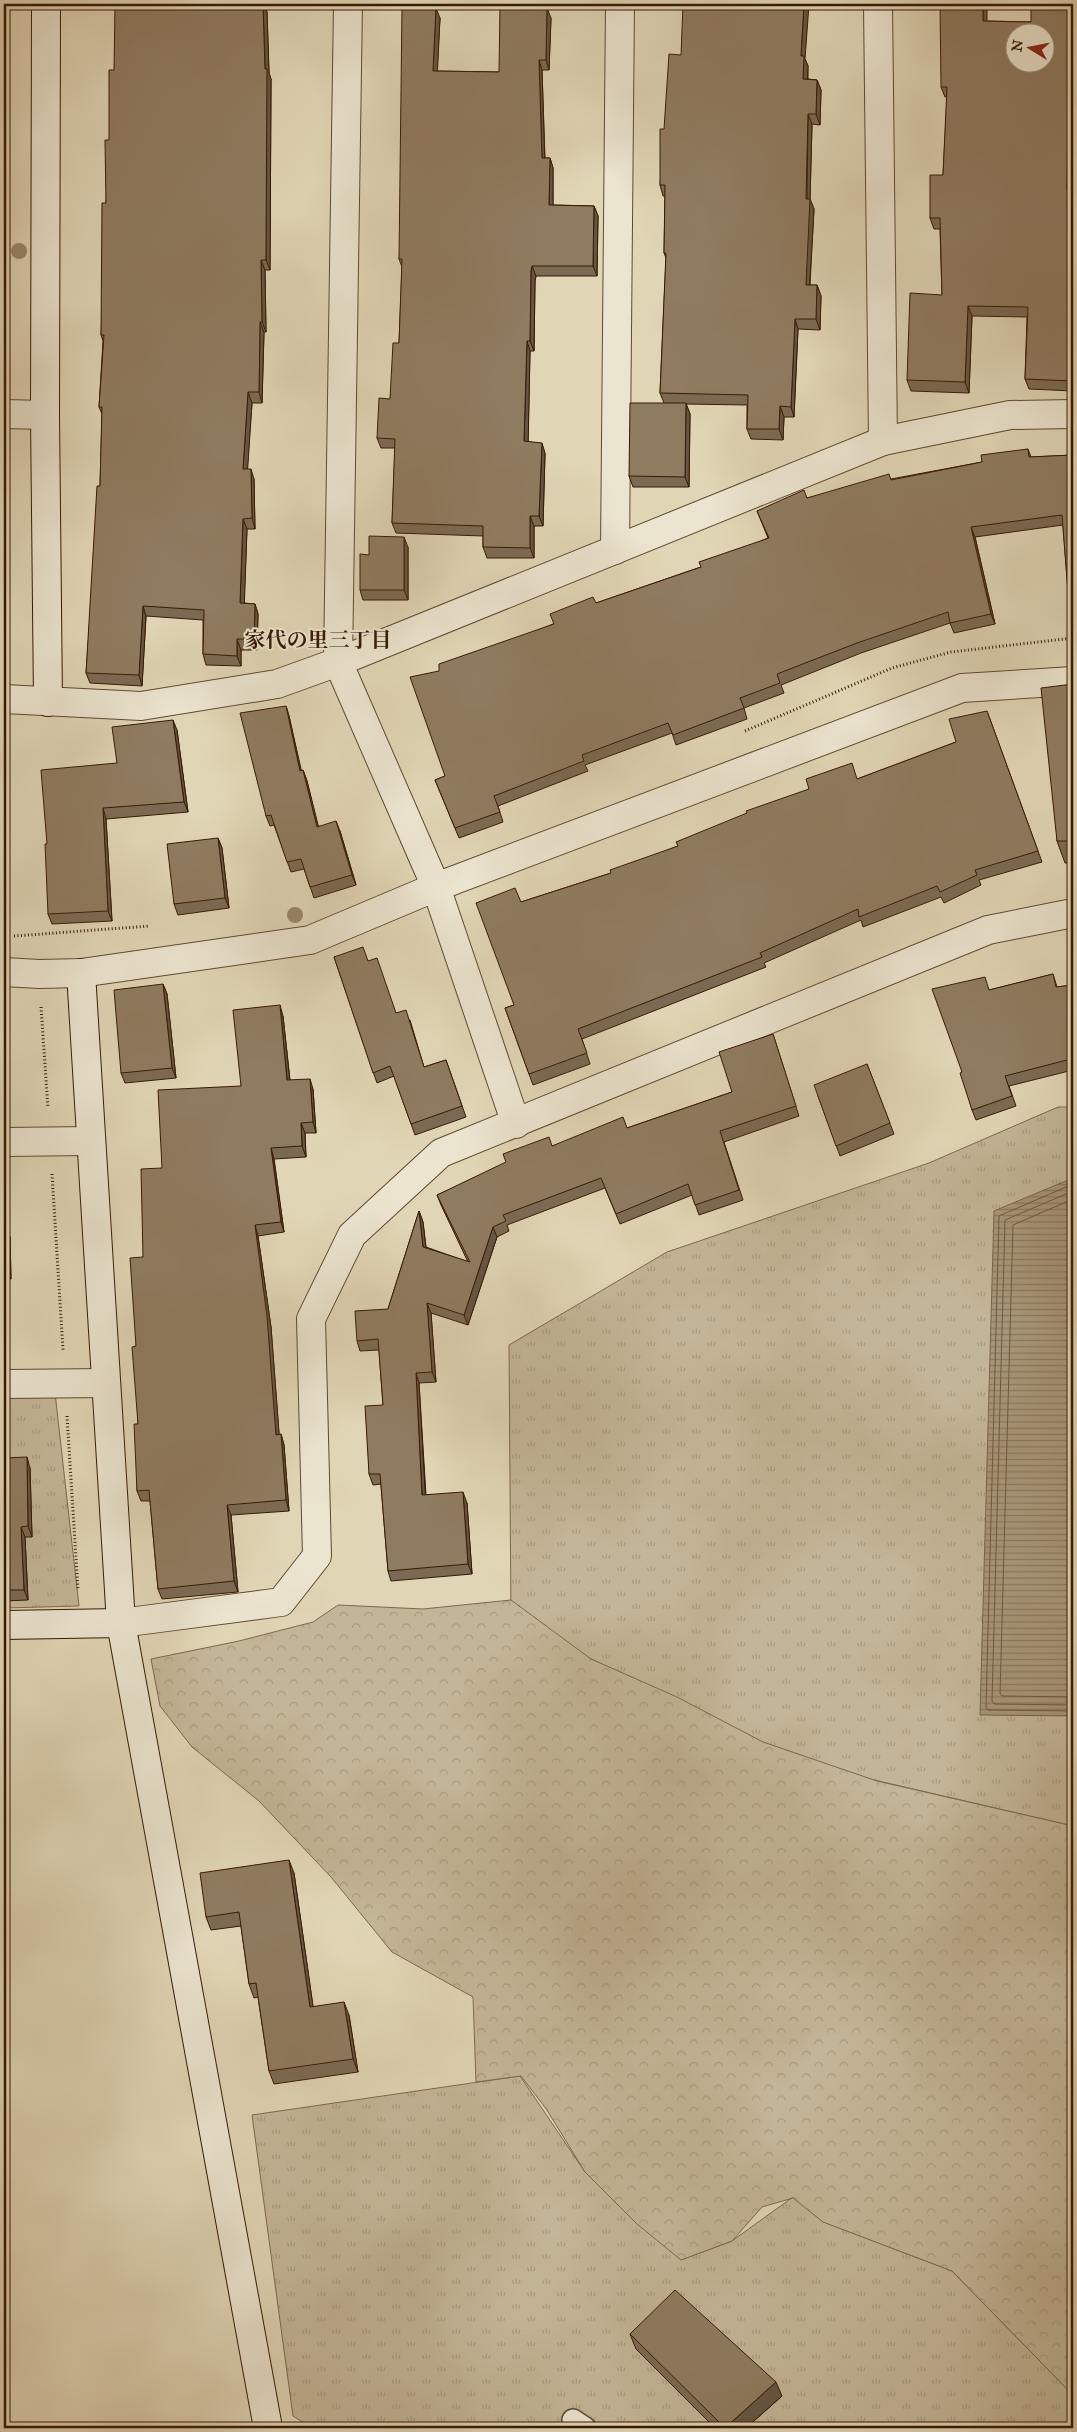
<svg xmlns="http://www.w3.org/2000/svg" width="1077" height="2432" font-family="'IM FELL Great Primer','Noto Serif JP',serif">
<style>
.grass{fill:url(#grass-tufts);stroke:#7d684d}
.forest{fill:url(#forest-crowns);stroke:#7d684d}
.water{fill:url(#water-rules);stroke:#7a6449}
.lines{fill:none;stroke-linecap:round;stroke-linejoin:round}
.shore{stroke:#6f583e;stroke-width:1}
.lane-casing{stroke:#614930;stroke-width:24}
.street-casing{stroke:#614930;stroke-width:30}
.secondary-casing{stroke:#371a03;stroke-width:30}
.path{stroke:#371a03;stroke-width:3;stroke-dasharray:1 2.5;stroke-linecap:butt}
.lane{stroke:#ebe4cf;stroke-width:21}
.street{stroke:#ebe4cf;stroke-width:28}
.secondary{stroke:#ebe4cf;stroke-width:28}
.tree{fill:#9a876b}
.wall{fill:#7b6a53;stroke:#371a03}
.shaded-wall{fill:#645643;stroke:#371a03}
.building{fill:#8f7b60;stroke:#371a03;fill-rule:evenodd}
.labels{text-anchor:middle;dominant-baseline:central;stroke-width:4;stroke-linejoin:round;paint-order:stroke}
.neighbourhood-label{font-size:21px;font-weight:bold;fill:#371a03;stroke:#ebe4cf}
</style>
<defs>
<pattern id="grass-tufts" width="24" height="20" patternUnits="userSpaceOnUse" patternTransform="scale(1.25)"><rect width="24" height="20" fill="#c3b597"/><path d="M3 7l-1-3M5 7V3M7 7l1-3M15 17l-1-3M17 17v-4M19 17l1-3" fill="none" stroke="#a89b80"/></pattern>
<pattern id="forest-crowns" width="20" height="18" patternUnits="userSpaceOnUse" patternTransform="scale(1.25)"><rect width="20" height="18" fill="#c3b597"/><path d="M2 6a3 3 0 1 1 6 0M12 15a3 3 0 1 1 6 0" fill="none" stroke="#a89b80"/></pattern>
<pattern id="water-rules" width="6" height="5" patternUnits="userSpaceOnUse" patternTransform="scale(1.25)"><rect width="6" height="5" fill="#a79578"/><path d="M0 2.5h6" fill="none" stroke="#897960"/></pattern>
</defs>
<rect width="100%" height="100%" fill="#e0d5b5"/>
<filter id="stains"><feTurbulence type="fractalNoise" baseFrequency=".004" numOctaves="4"/><feColorMatrix values="0 0 0 0 .2 0 0 0 0 .09 0 0 0 0 .02 0 0 0 .5 -.17"/></filter>
<radialGradient id="worn" r=".72"><stop offset=".6" stop-color="#630" stop-opacity="0"/><stop offset="1" stop-color="#630" stop-opacity=".3"/></radialGradient>
<g class="grass">
<path d="M1058,1107H1073V1826L844,1773L775,1748L511,1620L509,1345L667,1252L929,1163Z"/>
<path d="M54,1384L79,1606L4,1608V1385Z"/>
<path d="M520,2076L585,2172L681,2260L732,2241L793,2197L824,2222L952,2271L1073,2395V2428H312L293,2416L252,2115Z"/>
</g>
<path class="forest" d="M511,1600L591,1659L677,1697L763,1742L877,1781L1073,1826V2395L952,2271L823,2222L793,2198L762,2207L732,2241L681,2260L637,2224L585,2172L547,2110L521,2076L476,2082L473,1997L392,1952L331,1877L259,1801L192,1747L160,1706L151,1659L239,1641L313,1622L338,1605L423,1609Z"/>
<path class="water" d="M1073,1178V1716L980,1715L994,1211Z"/>
<g class="lines">
<g class="shore">
<path d="M1073,1184L999,1216L986,1707L988,1710L1073,1711"/>
<path d="M1073,1191L1005,1220L992,1701L994,1704L1073,1705"/>
<path d="M1073,1199L1013,1225L1000,1694L1002,1696L1073,1697"/>
</g>
<defs>
<path id="lane" d="M573,2420L585,2428"/>
<g id="street">
<path d="M348,4L338,662L436,887L516,1124"/>
<path d="M878,4L883,441"/>
<path d="M4,414L45,415"/>
<path d="M615,550L620,4"/>
<path d="M4,699L141,706L277,684L338,662L883,441L1010,415L1073,414"/>
<path d="M4,972L39,974L81,973L310,940L436,887L962,688L1073,681"/>
<path d="M4,1142L91,1141"/>
<path d="M4,1384L105,1383"/>
<path d="M121,1623L281,1602L317,1556L311,1319L352,1235L441,1153L988,930L1073,913"/>
</g>
<g id="secondary">
<path d="M46,4L45,415L48,702"/>
<path d="M81,973L121,1623L268,2428"/>
<path d="M4,1625L121,1623"/>
</g>
</defs>
<use href="#lane" class="lane-casing"/>
<use href="#street" class="street-casing"/>
<use href="#secondary" class="secondary-casing"/>
<g class="path">
<path d="M745,731L892,668L951,652L1073,638"/>
<path d="M14,936L150,926"/>
<path d="M41,1007L48,1108"/>
<path d="M52,1174L63,1350"/>
<path d="M67,1416L78,1590"/>
</g>
<use href="#lane" class="lane"/>
<use href="#street" class="street"/>
<use href="#secondary" class="secondary"/>
</g>
<g class="tree">
<circle cx="19" cy="251" r="8"/>
<circle cx="295" cy="915" r="8"/>
</g>
<g class="wall">
<path d="M215,4H264L267,12L269,73L271,79L270,270H265L266,332H264L262,403H252L247,469L254,479L255,529H247L244,603L255,604L258,614L257,650H241V666L206,665L203,654V620L146,616L142,686L90,683L86,673L100,486L102,414L99,407L103,341L101,335L106,203L114,70L215,9Z"/>
<path d="M1073,4V89L1071,191H1073V391L1029,389L1025,379L1027,317L972,316L969,393L911,391L907,380L942,295L940,229H934L930,218L943,175L947,97H945L941,87L987,21L1031,22Z"/>
<path d="M440,18L437,71L499,72L551,18L549,70H542L545,158H550L553,168V205L594,206L598,216L597,276H536L535,281L534,351H530L528,442L545,453L543,526H534V558H487L483,547V536L396,533L392,523L395,448H381L377,438L390,399L399,343L402,267L399,259Z"/>
<path d="M805,59L808,66V79L817,80L821,90L820,125L812,124L810,199L814,209L810,285H817L821,296L820,330L798,329L794,417H784L783,440L751,439L747,429V405L686,404L690,414L689,487H633L629,476L664,403L660,393L666,258L664,253L665,196H663L660,185L664,129Z"/>
<path d="M1028,449L1031,457L1073,455V602H1071L1068,592L1063,525L975,537L995,624L954,633L950,623L861,653L781,685L784,693L744,708L747,719L676,745L672,733L585,765L588,771L498,806L503,822L459,838L435,780L445,776L439,671L553,624L596,603L701,567L768,538L757,511L807,498L891,479L982,462Z"/>
<path d="M408,547V600H363L360,590Z"/>
<path d="M1073,684V863H1065L1057,841Z"/>
<path d="M286,706L289,716L301,771L303,770L307,781L318,826L340,831L356,885L314,898L304,869L291,872L274,825L270,826L266,816Z"/>
<path d="M987,711L1042,862L979,880L981,885L944,903L941,897L863,927L861,920L764,963L766,967L582,1039L590,1064L533,1085L505,1008L514,1005L521,902L611,873L678,846L956,742Z"/>
<path d="M177,730L188,812L106,819L112,921L52,924L48,914L117,763Z"/>
<path d="M218,838L222,848L229,908L178,915L174,904Z"/>
<path d="M334,957L368,961L396,1013L410,1020L424,1067L446,1060L466,1117L415,1135L394,1076L377,1083Z"/>
<path d="M1053,974L1057,987L1073,985V1070L1009,1086L1016,1106L976,1120L972,1110L962,1072L989,990Z"/>
<path d="M163,984L167,994L176,1078L125,1083L121,1073Z"/>
<path d="M283,1016L290,1080L313,1089L316,1133H305L306,1157L274,1159L284,1232L258,1236L271,1327L279,1435L281,1434L284,1445L289,1511L231,1515L238,1592L162,1599L158,1589L150,1501H141L137,1491L138,1424L136,1346L143,1257L162,1168L241,1086Z"/>
<path d="M773,1034L799,1116L724,1142L743,1200L699,1215L692,1195L620,1224L605,1188L507,1225L509,1231L497,1237L468,1325L431,1313L436,1382L419,1383L426,1495L467,1503L472,1574L391,1581L388,1571L381,1484L373,1485L369,1474L383,1405L379,1350L360,1351L357,1341L388,1309L419,1211L423,1222L426,1247L468,1262L441,1205L437,1195L552,1146L627,1128L732,1092Z"/>
<path d="M867,1064L894,1134L840,1156L818,1096Z"/>
<path d="M4,1227L10,1237L11,1279H4Z"/>
<path d="M4,1458L30,1468L32,1537H25L28,1600L4,1601Z"/>
<path d="M294,1873L313,2007L349,2015L358,2072L274,2084L269,2071L258,1997L254,1998L249,1984L241,1926L211,1930L206,1917Z"/>
<path d="M630,2334L782,2396L746,2428H715L636,2349Z"/>
</g>
<g class="shaded-wall">
<path d="M263,4L267,12L269,73L271,79L270,270L266,260L265,69Z"/>
<path d="M804,4H809L805,59L808,66L807,90L803,79L801,56Z"/>
<path d="M983,4H987V31L983,21Z"/>
<path d="M436,8L440,18L437,81L433,71Z"/>
<path d="M547,8L551,18L549,70L546,60Z"/>
<path d="M539,60L542,70L545,168L542,158Z"/>
<path d="M1069,79L1073,89L1071,201L1067,190Z"/>
<path d="M817,80L821,90L820,125L816,114Z"/>
<path d="M808,114L812,124L810,201V199L814,209L809,295L806,285Z"/>
<path d="M550,158L553,168V215L549,205Z"/>
<path d="M1073,203V258L1072,254Z"/>
<path d="M594,206L598,216L597,276L593,266Z"/>
<path d="M261,260L265,270L266,332L262,322Z"/>
<path d="M532,266L536,276L535,281L534,351L530,341L531,271Z"/>
<path d="M817,285L821,296L820,330L816,319Z"/>
<path d="M968,306L972,316L969,393L965,382Z"/>
<path d="M795,319L798,329L794,417L791,407Z"/>
<path d="M260,322L264,332L262,403L259,392Z"/>
<path d="M527,341L530,351L528,451L524,441Z"/>
<path d="M248,392L252,403L247,479L243,469Z"/>
<path d="M686,403L690,414L689,487L685,477Z"/>
<path d="M780,406L784,417L783,440L779,429Z"/>
<path d="M542,443L545,453L543,526L539,516Z"/>
<path d="M251,469L254,479L255,529L252,518Z"/>
<path d="M530,516L534,526V558L530,548Z"/>
<path d="M243,519L247,529L244,614L240,603Z"/>
<path d="M971,527L975,537L995,624L991,614Z"/>
<path d="M404,537L408,547V600L404,590Z"/>
<path d="M255,604L258,614L257,650L254,639Z"/>
<path d="M143,606L146,616L142,686L139,675Z"/>
<path d="M237,639L241,650V666L237,656Z"/>
<path d="M286,706L289,716L304,782L300,771Z"/>
<path d="M173,720L177,730L188,812L184,802Z"/>
<path d="M303,770L307,781L321,837L317,827Z"/>
<path d="M103,808L106,819L112,921L108,911Z"/>
<path d="M336,821L340,831L356,885L352,875Z"/>
<path d="M218,838L222,848L229,908L225,898Z"/>
<path d="M163,984L167,994L176,1078L172,1068Z"/>
<path d="M280,1005L283,1016L291,1091L287,1080Z"/>
<path d="M310,1079L313,1089L316,1133L313,1122Z"/>
<path d="M301,1123L305,1133L306,1157L302,1146Z"/>
<path d="M271,1148L274,1159L284,1232L281,1222Z"/>
<path d="M419,1211L423,1222L427,1257L423,1247Z"/>
<path d="M255,1225L258,1236L271,1327L280,1445L276,1435Z"/>
<path d="M6,1227L10,1237L11,1279L7,1269Z"/>
<path d="M493,1227L497,1237L468,1325L464,1315Z"/>
<path d="M427,1303L431,1313L436,1382L432,1372Z"/>
<path d="M4,1326L6,1365L4,1359Z"/>
<path d="M416,1373L419,1383L426,1506L422,1495Z"/>
<path d="M281,1434L284,1445L289,1511L286,1500Z"/>
<path d="M27,1457L30,1468L32,1537L28,1526Z"/>
<path d="M463,1492L467,1503L472,1574L468,1564Z"/>
<path d="M227,1505L231,1515L238,1592L234,1581Z"/>
<path d="M21,1527L25,1537L28,1600L24,1590Z"/>
<path d="M289,1860L294,1873L315,2020L310,2007Z"/>
<path d="M344,2002L349,2015L358,2072L353,2059Z"/>
<path d="M776,2382L782,2396L746,2428H725Z"/>
</g>
<g class="building">
<path d="M215,4H263L265,69H267L266,260H261L262,322H260L259,392H248L243,469H251L252,518L243,519L240,603L255,604L254,639H237V656L203,654L204,610L143,606L139,675L86,673L97,486H100L102,407H99L104,335H101L102,203H106L105,140H109V70H114L115,5L215,9Z"/>
<path d="M683,4H804L801,56H804L803,79L817,80L816,114H808L806,199H810L806,285H817L816,319H795L791,407L780,406L779,429H747L748,395L660,393L666,253H664L665,185H660V129H664L669,54L681,55Z"/>
<path d="M940,4H983V21L1031,22V4H1073V79H1069L1067,190L1073,191L1072,254L1073,255V381L1025,379L1028,307L968,306L965,382L907,380L910,293L942,295L940,218H930V175H943L947,87H941ZM1014,32H1044V62H1014Z"/>
<path d="M402,7L436,8L433,71L499,72L500,7L547,8L546,60H539L542,158H550L549,205L594,206L593,266H532L531,271L530,341H527L524,441L542,443L539,516H530V548L483,547V526L392,523L395,439L377,438L379,398L390,399L393,343H399L402,259H399Z"/>
<path d="M630,403H686L685,477L629,476Z"/>
<path d="M1028,449L1029,457L1073,455V592H1068L1062,515L971,527L991,614L950,623L948,612L857,643L777,674L780,683L740,698L744,708L673,735L668,723L582,755L584,761L494,796L500,812L455,828L435,780L445,776L410,677L439,671V664L554,624L550,614L593,597L596,603L701,567L699,562L769,538L757,511L804,490L807,498L889,474L891,480L982,462L981,455Z"/>
<path d="M369,536L404,537V590H360V554L369,555Z"/>
<path d="M1073,684V841H1057L1041,688Z"/>
<path d="M286,706L300,771L303,770L317,827L336,821L352,875L310,887L301,859L287,862L271,815L266,816L240,713Z"/>
<path d="M987,711L1038,851L975,870L977,875L940,892L937,886L859,917L858,909L760,953L762,957L578,1029L587,1053L529,1074L505,1008L514,1005L476,903L515,888L521,902L611,873L610,870L678,846L676,842L747,813L746,811L809,789L806,779L852,763L857,779L956,742L949,719Z"/>
<path d="M173,720L184,802L103,808L108,911L48,914L45,844H47L41,770L117,763L112,727Z"/>
<path d="M218,838L225,898L174,904L167,844Z"/>
<path d="M363,947L368,961L377,958L396,1013L406,1010L424,1067L446,1060L462,1106L411,1124L390,1066L373,1073L334,957Z"/>
<path d="M1053,974L1056,987L1073,985V1060H1067L1005,1076L1012,1096L972,1110L960,1073L962,1072L932,989L985,977L989,990Z"/>
<path d="M163,984L172,1068L121,1073L114,990Z"/>
<path d="M280,1005L287,1080L310,1079L313,1122L301,1123L302,1146L271,1148L281,1222L255,1225L267,1316L276,1435L281,1434L286,1500L227,1505L234,1581L158,1589L149,1490L137,1491L134,1424H138L132,1347L136,1346L130,1258L143,1257L141,1169L162,1168L158,1090L241,1086L233,1010Z"/>
<path d="M773,1034L796,1106L720,1131L739,1190L695,1205L688,1184L616,1214L601,1178L503,1215L506,1221L493,1227L464,1315L427,1303L432,1372L416,1373L422,1495L463,1492L468,1564L388,1571L380,1474H369L365,1406L383,1405L378,1339L357,1341L355,1311L388,1309L419,1211L423,1247L470,1262L437,1195L506,1162L503,1154L549,1137L552,1146L623,1117L627,1128L732,1092L719,1052Z"/>
<path d="M867,1064L890,1123L836,1146L814,1085Z"/>
<path d="M4,1227H6L7,1269H4Z"/>
<path d="M27,1457L28,1526L21,1527L24,1590H4V1458Z"/>
<path d="M289,1860L310,2007L344,2002L353,2059L269,2071L256,1983L249,1984L239,1912L206,1917L200,1873Z"/>
<path d="M675,2290L776,2382L725,2428L630,2334Z"/>
</g>
<g class="labels">
<g class="neighbourhood-label">
<text x="318" y="640">家代の里三丁目</text>
</g>
</g>
<rect width="1077" height="2432" fill="none" stroke="#e0d5b5" stroke-width="20"/>
<rect x="5" y="5" width="1067" height="2422" fill="none" stroke="#371a03" stroke-width="2.5"/>
<rect x="10" y="10" width="1057" height="2412" fill="none" stroke="#371a03"/>
<g transform="translate(1030 48) rotate(280)"><circle r="24" fill="#ebe4cf" stroke="#a3937d"/>
<path d="M0-4L9 19L0 12L-9 19Z" fill="#8f2418"/>
<text y="-8" font-size="14" font-weight="bold" text-anchor="middle" fill="#371a03">N</text>
</g>
<rect width="100%" height="100%" filter="url(#stains)"/>
<rect width="100%" height="100%" fill="url(#worn)"/>
</svg>
